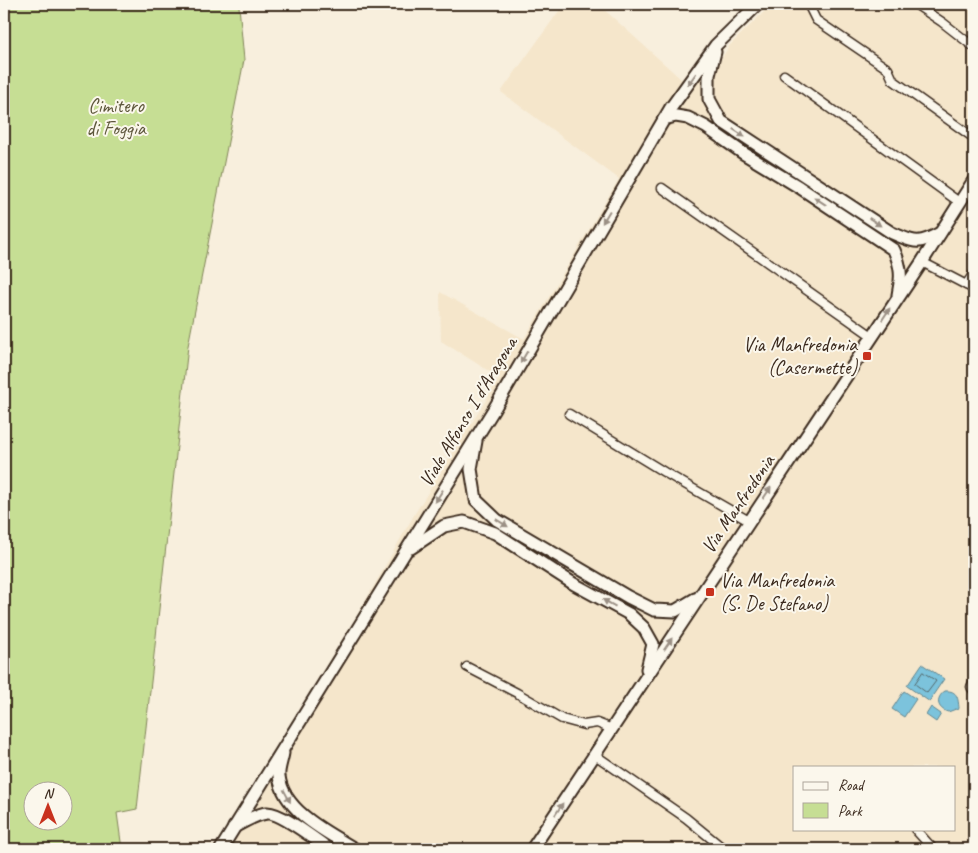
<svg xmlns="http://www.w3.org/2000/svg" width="978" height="853" font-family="Caveat,sans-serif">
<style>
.built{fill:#f5e6cb;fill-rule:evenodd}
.green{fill:#c6de94;stroke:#808459;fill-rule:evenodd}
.water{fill:#7bc3dc;stroke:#618690}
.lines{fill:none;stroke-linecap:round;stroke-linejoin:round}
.shore{stroke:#55676a;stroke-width:1}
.street-casing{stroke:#3b2a1e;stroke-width:11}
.secondary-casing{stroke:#3b2a1e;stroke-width:15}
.street{stroke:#fbf7ec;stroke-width:8}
.secondary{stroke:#fbf7ec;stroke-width:11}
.oneway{fill:#9b9085}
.poi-dot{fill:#c8321e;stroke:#fbf7ec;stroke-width:2}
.labels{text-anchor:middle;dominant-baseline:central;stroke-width:4;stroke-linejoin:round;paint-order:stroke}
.park-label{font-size:20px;fill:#5e573c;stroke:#fbf7ec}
.poi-label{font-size:20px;fill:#3b2a1e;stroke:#fbf7ec;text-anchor:end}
.street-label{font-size:20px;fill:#3b2a1e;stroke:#fbf7ec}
</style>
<rect width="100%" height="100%" fill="#f8efdd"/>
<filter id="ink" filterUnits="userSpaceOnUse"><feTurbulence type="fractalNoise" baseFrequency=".02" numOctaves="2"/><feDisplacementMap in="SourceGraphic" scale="10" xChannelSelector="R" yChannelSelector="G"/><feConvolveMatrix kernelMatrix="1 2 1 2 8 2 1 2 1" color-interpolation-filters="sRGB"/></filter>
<g filter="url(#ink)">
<path class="built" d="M564,4H598L681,79L716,67L730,45L772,4H974V849H213L318,685L414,515L500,378L441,341L440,292L524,339L619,179L501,92ZM794,767H954V829H794Z"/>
<path class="green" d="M4,4H235L239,6L244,60L188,346L137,809L117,813L122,849H4ZM32,790H62V820H32Z"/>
<g class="water">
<path d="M922,664L944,679L931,698L932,700L930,702L907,686Z"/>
<path d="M904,691L916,699L904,717L892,709Z"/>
<path d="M945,691C958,690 958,699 959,708L958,710L956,709L948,712C937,709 935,698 945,691Z"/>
<path d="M931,707L941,714L936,722L926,715Z"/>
</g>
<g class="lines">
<path class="shore" d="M923,672L936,681L927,693L915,684Z"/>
<defs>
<g id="street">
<path d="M810,4V8L816,20L888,69L893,80L974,138"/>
<path d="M915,4L942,22L974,47"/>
<path d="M784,75L959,202"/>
<path d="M662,188L872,336"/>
<path d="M922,262L974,289"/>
<path d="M966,285L974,273"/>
<path d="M569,414L664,472L749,521"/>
<path d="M467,667L517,693L562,719L584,725L597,723L612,729"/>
<path d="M974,681L971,687L974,691"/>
<path d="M595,755L686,818L724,849"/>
<path d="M915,829L933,849"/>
</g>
<g id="secondary">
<path d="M715,52L709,75V99L721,121L892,233C915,242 916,246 940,233"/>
<path d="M664,119L676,116L688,118L706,127L743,153L799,187L894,250C901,266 902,277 898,295"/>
<path d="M476,441L471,469L476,500L497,520L628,597L654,610L675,611L695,599"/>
<path d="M411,548L444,526L464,522L495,533L574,584L629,614L644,628L653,644L647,669"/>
<path d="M283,753C282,760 278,770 279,776C283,811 328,833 355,849"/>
<path d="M234,827C244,822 256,814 267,813C281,812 317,841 329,849"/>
<path d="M221,849L494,409L670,109L716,45L758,4"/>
<path d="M532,849L922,262L974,180"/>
</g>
</defs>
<use href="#street" class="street-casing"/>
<use href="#secondary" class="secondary-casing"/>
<use href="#street" class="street"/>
<use href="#secondary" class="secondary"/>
</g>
<defs><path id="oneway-solid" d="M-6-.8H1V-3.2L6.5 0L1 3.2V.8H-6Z" transform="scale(1.25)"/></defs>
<g class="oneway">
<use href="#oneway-solid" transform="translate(692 79) rotate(126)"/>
<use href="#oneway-solid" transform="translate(739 133) rotate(33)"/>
<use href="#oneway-solid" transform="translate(820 201) rotate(-146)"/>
<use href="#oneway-solid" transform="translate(606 217) rotate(121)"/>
<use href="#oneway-solid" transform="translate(875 222) rotate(34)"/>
<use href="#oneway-solid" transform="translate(886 314) rotate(-57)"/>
<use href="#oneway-solid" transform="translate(524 357) rotate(120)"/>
<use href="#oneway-solid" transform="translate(767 493) rotate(-56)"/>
<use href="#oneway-solid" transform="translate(439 496) rotate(122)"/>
<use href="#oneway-solid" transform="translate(502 523) rotate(32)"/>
<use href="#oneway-solid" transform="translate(609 603) rotate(-151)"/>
<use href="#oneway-solid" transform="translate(668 644) rotate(-56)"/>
<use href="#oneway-solid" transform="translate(287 796) rotate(62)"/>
<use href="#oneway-solid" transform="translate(559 809) rotate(-57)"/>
</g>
</g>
<g class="poi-dot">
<rect x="862" y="351" width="10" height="10" rx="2.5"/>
<rect x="705" y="587" width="10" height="10" rx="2.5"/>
</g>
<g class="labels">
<g class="park-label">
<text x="116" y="105">Cimitero<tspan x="116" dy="23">di Foggia</tspan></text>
</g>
<g class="poi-label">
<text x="857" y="344">Via Manfredonia<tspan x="857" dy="23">(Casermette)</tspan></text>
<text x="720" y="580" text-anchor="start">Via Manfredonia<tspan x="720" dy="23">(S. De Stefano)</tspan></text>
</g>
<g class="street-label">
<text transform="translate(468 412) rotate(-59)">Viale Alfonso I d'Aragona</text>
<text transform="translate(738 504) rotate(-56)">Via Manfredonia</text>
</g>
</g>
<rect width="978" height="853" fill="none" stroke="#fbf7ec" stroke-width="20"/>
<rect x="10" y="10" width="958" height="833" fill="none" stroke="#3b2a1e" stroke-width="2" filter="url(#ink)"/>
<rect x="793" y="766" width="162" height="65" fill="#fbf7ec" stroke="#aea59a"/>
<rect x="803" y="782" width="25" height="8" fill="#fbf7ec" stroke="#aea59a"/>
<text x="838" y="790" font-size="15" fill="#3b2a1e">Road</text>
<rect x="803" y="803" width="25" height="15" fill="#c6de94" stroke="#aea59a"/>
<text x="838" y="816" font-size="15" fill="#3b2a1e">Park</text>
<g transform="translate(48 806)"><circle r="24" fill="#fbf7ec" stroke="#aea59a"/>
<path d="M0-4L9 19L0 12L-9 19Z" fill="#c8321e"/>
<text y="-8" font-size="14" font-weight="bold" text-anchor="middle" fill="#3b2a1e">N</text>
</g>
</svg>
